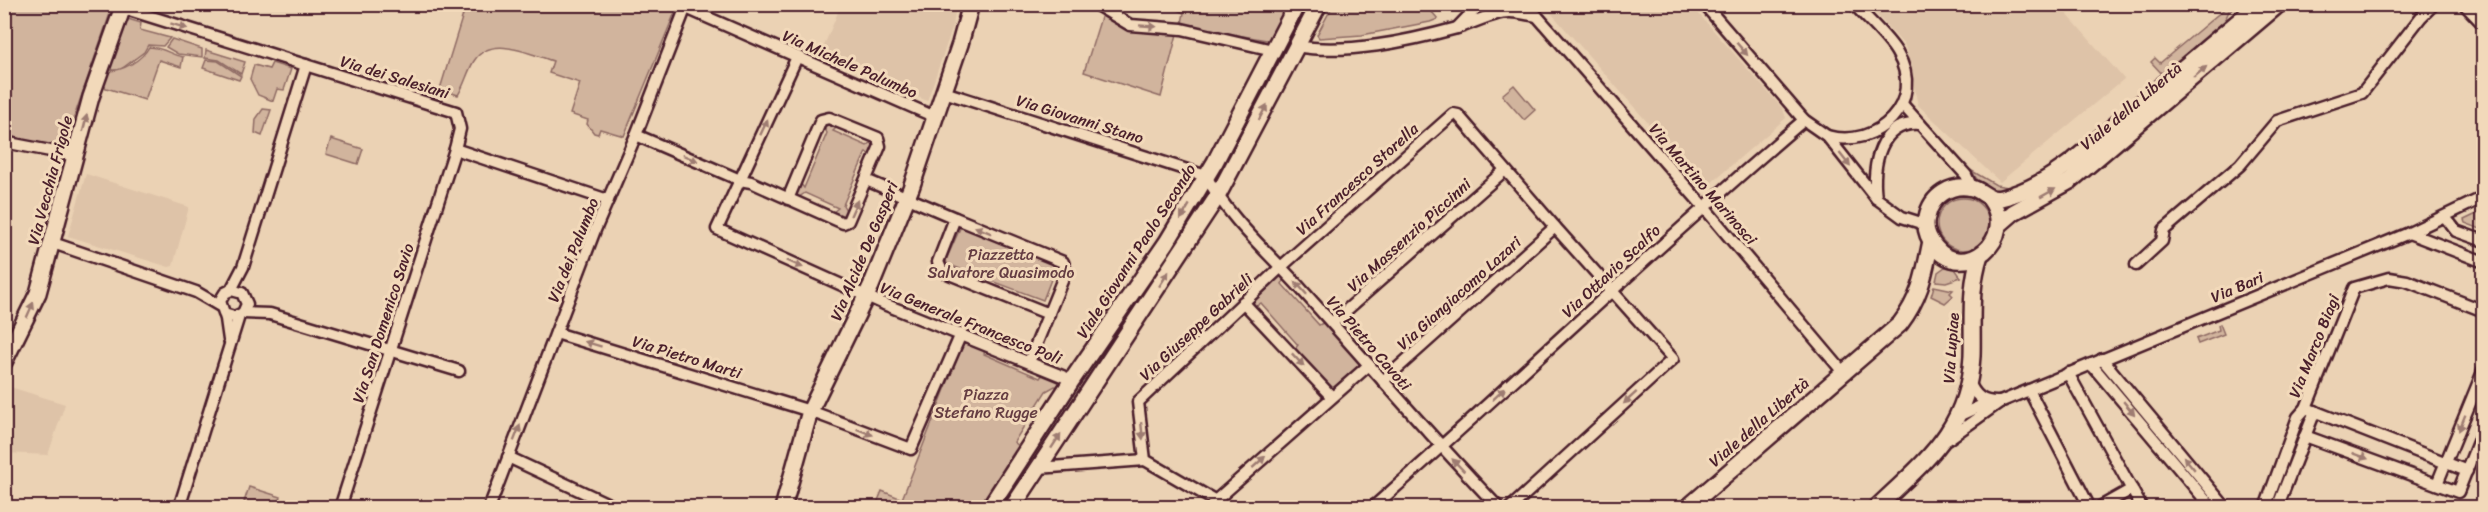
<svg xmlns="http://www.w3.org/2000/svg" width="2488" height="512" font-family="Sriracha,sans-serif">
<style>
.built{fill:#dec3a8}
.green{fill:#d1b49d;stroke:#8e6a64;stroke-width:1.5}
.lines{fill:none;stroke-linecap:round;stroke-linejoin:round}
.street-casing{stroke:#4a1f2b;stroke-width:15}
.secondary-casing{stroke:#4a1f2b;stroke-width:20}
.street{stroke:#f2d9ba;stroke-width:10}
.secondary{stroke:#f2d9ba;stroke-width:15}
.oneway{fill:#9e7c72}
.labels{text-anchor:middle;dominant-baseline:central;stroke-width:6;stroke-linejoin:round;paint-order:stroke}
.street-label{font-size:16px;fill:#4a1f2b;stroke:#f2d9ba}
.park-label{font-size:16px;fill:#653d42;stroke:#f2d9ba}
</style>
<rect width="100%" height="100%" fill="#ebd2b4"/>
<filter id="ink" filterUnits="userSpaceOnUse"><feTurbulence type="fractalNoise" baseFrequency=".0167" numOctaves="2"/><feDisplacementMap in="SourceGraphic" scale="12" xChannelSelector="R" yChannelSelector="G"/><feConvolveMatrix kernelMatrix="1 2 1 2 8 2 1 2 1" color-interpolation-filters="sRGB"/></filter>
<g filter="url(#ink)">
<g class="built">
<path d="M841,5H956L953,26L927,101L896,87L894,81L838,56L832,58L821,53Z"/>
<path d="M1544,5H1691L1783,109L1786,118L1711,183L1702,184Z"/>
<path d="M1868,5H2059L2124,79L2000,182L1918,105L1905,46Z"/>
<path d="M86,174L189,207L173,266L169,267L68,236Z"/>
<path d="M7,386L65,404L48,455L5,453L4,391Z"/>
</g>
<g class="green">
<path d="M4,5H113L63,149L5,138Z"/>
<path d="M466,5V4L678,5L624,136L600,129L598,134L594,133L587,124L588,120L570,114L580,83L549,73L553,61C530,54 491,34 474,61C467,72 465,84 458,95L440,89Z"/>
<path d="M1167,5H1289L1274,35L1267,40L1225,33L1182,23L1184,13Z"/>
<path d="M1333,5V4L1440,5L1432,12L1438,19L1430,22L1362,35L1319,38L1317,35Z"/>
<path d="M2229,5H2237L2229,11L2222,27L2166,74L2163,75L2151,62L2155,58L2160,63Z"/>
<path d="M1102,14L1126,28L1177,34L1161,97L1084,72Z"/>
<path d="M128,19L141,23L140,30L170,38L163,46L148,45L144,52L120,70H109Z"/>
<path d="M172,39L202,49V57L178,54L166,47Z"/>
<path d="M149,47C167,48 169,55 183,57L181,67L159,60L145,100L103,87L108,71C123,71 142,60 149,47Z"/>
<path d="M206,50L245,62L241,74L219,60L205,58Z"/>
<path d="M206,60L218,61L241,76L239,80L203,68Z"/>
<path d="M272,63L291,69L284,90L277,89L273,101L258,95L250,79L254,65L269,69Z"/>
<path d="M1514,85L1535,110L1524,120L1502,95Z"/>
<path d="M263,109L271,110L262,136L255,133L256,119Z"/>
<path d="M828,123L837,127L833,131L867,146L872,142L875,143L871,156L866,152L843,205L847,212L842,216L833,212L838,208L805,193L799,197L795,194L800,183L804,188L827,133L824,127Z"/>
<path d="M331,139L363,149L358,164L326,154Z"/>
<path d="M1972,171L1996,185L2014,188C1993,192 1982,191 1972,171Z"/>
<circle cx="1963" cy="224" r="26"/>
<path d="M2483,211V230L2465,223L2464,220Z"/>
<path d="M961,226L1057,264L1043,300L947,264L946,260Z"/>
<path d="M1945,267L1955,269L1961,277L1946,282L1936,281L1938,272Z"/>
<path d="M1280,275L1285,278L1282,284L1319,325L1325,322L1360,361L1359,365L1333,388H1331L1294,350L1298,345L1261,303L1255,307L1251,303Z"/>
<path d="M1934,286L1953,290L1950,293L1953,296L1945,303L1931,296Z"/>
<path d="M2220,324L2224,334L2198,344L2196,339L2219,330L2218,325Z"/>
<path d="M967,342L985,349L984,354L1040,378L1043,374L1061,381L1060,387L1055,386L1046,391L1014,442L1020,447L980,507L875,508L882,491L902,499L962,346Z"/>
<path d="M249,487L281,497L277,507H263L244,502Z"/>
</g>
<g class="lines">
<defs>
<g id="street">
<path d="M1095,4L1130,25L1182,29L1273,50"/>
<path d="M1527,4L1537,16"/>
<path d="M1704,4L1804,120L1827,136L1876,198L1902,217L1921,223L1927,231"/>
<path d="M2464,4L2484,25"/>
<path d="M123,8L456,112L460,129L455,149L340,508"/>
<path d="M686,8L935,117"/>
<path d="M1457,28L1480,4"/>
<path d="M1296,46C1346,55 1409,41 1457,28C1471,24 1496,11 1510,12C1519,12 1529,15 1537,16L1703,206L1843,372"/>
<path d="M944,92L1206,176C1229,219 1270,254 1303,291C1368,363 1431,437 1499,508"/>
<path d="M1902,104L1966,175L1972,188"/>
<path d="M636,135L740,180L717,229L884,304L1072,380"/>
<path d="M1827,136C1877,150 1927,102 1897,53C1889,38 1866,18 1854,4"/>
<path d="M4,142L76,156"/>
<path d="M455,149L608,200"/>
<path d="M866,180L955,218"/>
<path d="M1876,198C1872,166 1879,121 1920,124"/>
<path d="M788,199L821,120L829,118L878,138L880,146L848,221L843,223L751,182L740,180L797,57"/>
<path d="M2445,217L2456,231L2484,241"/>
<path d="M2409,233L2484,262"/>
<path d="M53,243L196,292L220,306"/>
<path d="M2136,265L2162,241L2164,230L2240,165L2277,121L2362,93L2421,17L2434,4"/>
<path d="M231,290L243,267L306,65"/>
<path d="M1243,302L1331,396"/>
<path d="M243,313L270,314L459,371"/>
<path d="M224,314L234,317L243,313L247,304L242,293L231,290L225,293L220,301L226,319L229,340"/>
<path d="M1332,323L1505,170"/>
<path d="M556,333L810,411L911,449L961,334"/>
<path d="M2102,359L2226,508"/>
<path d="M1029,362L1066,271L1063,262L955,218L938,262L942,271L1049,314"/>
<path d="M2091,364L2212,508"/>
<path d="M2068,373L2142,508"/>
<path d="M1968,380C1975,396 1982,403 2000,402"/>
<path d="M1383,381L1555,227"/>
<path d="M2029,390L2090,508"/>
<path d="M2306,408L2467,471"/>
<path d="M1958,416L1987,403"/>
<path d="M2305,436L2458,492L2484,427"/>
<path d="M1947,440L2000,402L2409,233L2484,197"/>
<path d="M508,457L617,508"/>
<path d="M1038,468L1145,460"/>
<path d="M2437,484L2484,369"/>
<path d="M1215,501L1369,365"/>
<path d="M179,508L239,316"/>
<path d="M489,508L595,230L636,135L687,4"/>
<path d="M1228,508L1145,460L1138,402L1282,266L1453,114L1458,115L1555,227L1673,359L1510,508"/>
<path d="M1372,508C1518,380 1657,245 1804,120"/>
<path d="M2098,508L2132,489"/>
<path d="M2265,508L2298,417L2306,408L2354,288L2389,278L2407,281L2484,311"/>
<path d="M2277,508L2315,411"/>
</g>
<g id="secondary">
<path d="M1990,199C2019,239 1964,283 1935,247C1928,238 1924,227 1927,217C1931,196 1951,183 1972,188C1984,191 1987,201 2001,198C2028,192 2051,177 2074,160L2259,4"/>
<path d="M1999,225L2014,212L2070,181L2279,4"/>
<path d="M4,362L38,293L91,97L124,4"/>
<path d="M783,508L810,411L871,286L911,188L960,44L971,4"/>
<path d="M989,508L1072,380L1167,242L1215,162L1297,4"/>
<path d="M1012,508L1217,197L1319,4"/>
<path d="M1687,508L1900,324C1921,296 1924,275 1931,241"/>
<path d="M1876,508C1926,460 1968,430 1972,356C1973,323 1969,288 1980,255"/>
</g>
</defs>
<use href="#street" class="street-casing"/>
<use href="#secondary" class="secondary-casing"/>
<use href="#street" class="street"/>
<use href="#secondary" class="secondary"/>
</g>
<defs><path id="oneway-solid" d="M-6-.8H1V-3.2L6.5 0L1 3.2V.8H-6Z" transform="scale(1.5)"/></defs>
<g class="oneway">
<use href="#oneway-solid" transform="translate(179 26) rotate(17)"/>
<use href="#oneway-solid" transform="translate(1148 26) rotate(4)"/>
<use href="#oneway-solid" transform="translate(1742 49) rotate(49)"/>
<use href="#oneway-solid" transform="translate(2200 72) rotate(-40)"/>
<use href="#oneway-solid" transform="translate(1263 112) rotate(-62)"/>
<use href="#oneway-solid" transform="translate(85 123) rotate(-76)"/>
<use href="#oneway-solid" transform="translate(764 127) rotate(-65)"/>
<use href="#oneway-solid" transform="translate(690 158) rotate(23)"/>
<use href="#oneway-solid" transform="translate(1845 160) rotate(52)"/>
<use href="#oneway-solid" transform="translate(2048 193) rotate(-29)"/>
<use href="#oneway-solid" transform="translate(854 208) rotate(-66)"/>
<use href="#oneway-solid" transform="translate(1185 212) rotate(121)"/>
<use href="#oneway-solid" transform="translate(983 230) rotate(-158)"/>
<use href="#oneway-solid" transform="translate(795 264) rotate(24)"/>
<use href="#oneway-solid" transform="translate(1164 279) rotate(-57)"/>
<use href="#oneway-solid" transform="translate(1301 288) rotate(-132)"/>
<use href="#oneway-solid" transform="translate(30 310) rotate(-66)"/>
<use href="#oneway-solid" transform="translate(593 344) rotate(-163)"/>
<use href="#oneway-solid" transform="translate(1298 360) rotate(47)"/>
<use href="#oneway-solid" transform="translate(1499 394) rotate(-43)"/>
<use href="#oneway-solid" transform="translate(1630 398) rotate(138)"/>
<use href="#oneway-solid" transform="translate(2129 408) rotate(50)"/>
<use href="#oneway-solid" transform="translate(2462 423) rotate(112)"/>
<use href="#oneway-solid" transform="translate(1142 431) rotate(84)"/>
<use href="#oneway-solid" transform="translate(865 432) rotate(21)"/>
<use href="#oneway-solid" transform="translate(517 433) rotate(-69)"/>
<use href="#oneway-solid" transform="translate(1056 441) rotate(-57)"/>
<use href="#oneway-solid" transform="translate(2360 456) rotate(20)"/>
<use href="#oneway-solid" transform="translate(1259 462) rotate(-42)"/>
<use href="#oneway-solid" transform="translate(2189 463) rotate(-130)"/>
<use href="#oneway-solid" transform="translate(1458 465) rotate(-134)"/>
</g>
</g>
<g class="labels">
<g class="street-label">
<text transform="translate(850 64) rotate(24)">Via Michele Palumbo</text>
<text transform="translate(395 77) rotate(17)">Via dei Salesiani</text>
<text transform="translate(2131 106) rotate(-40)">Viale della Libertà</text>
<text transform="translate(1080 119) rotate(17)">Via Giovanni Stano</text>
<text transform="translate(1357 179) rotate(-42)">Via Francesco Storella</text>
<text transform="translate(50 180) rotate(-75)">Via Vecchia Frigole</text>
<text transform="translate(1703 184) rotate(49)">Via Martino Marinosci</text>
<text transform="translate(1409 235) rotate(-42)">Via Massenzio Piccinni</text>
<text transform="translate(573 250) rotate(-68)">Via dei Palumbo</text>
<text transform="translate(864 251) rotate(-67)">Via Alcide De Gasperi</text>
<text transform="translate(1136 251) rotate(-57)">Viale Giovanni Paolo Secondo</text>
<text transform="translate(1611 271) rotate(-43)">Via Ottavio Scalfo</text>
<text transform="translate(2237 287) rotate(-23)">Via Bari</text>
<text transform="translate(1459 293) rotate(-42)">Via Giangiacomo Lazari</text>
<text transform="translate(383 323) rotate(-72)">Via San Domenico Savio</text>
<text transform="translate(971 323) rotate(22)">Via Generale Francesco Poli</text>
<text transform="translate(1196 327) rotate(-43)">Via Giuseppe Gabrieli</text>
<text transform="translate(1369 343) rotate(49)">Via Pietro Cavoti</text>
<text transform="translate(2314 346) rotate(-68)">Via Marco Biagi</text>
<text transform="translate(1951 348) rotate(-86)">Via Lupiae</text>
<text transform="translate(687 357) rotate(17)">Via Pietro Marti</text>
<text transform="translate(1759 422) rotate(-41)">Viale della Libertà</text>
</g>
<g class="park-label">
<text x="1001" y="254">Piazzetta<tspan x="1001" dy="18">Salvatore Quasimodo</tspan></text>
<text x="986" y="394">Piazza<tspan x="986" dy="18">Stefano Rugge</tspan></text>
</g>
</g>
<rect width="2488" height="512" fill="none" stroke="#f2d9ba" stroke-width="24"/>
<rect x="12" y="12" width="2464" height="488" fill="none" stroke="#4a1f2b" stroke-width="2" filter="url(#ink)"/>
</svg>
